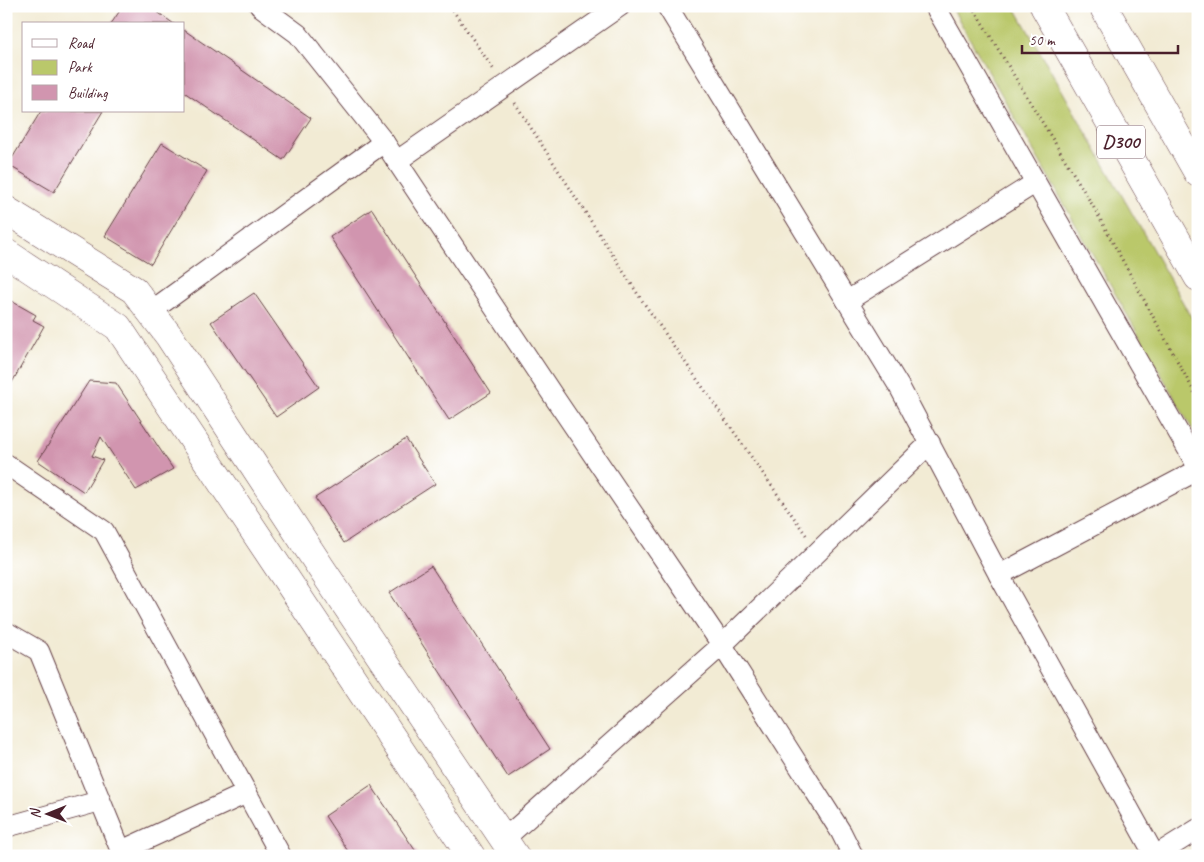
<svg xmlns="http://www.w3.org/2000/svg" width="1204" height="862" font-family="Caveat,sans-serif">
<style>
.green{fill:#bac86b;stroke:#82744b}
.building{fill:#d195af}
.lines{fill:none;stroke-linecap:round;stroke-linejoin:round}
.street-casing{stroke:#633e44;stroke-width:22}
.secondary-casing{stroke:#633e44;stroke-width:29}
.highway-casing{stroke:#633e44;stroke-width:29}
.path{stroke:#633e44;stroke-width:3;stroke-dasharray:1 4;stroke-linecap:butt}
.street{stroke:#fff;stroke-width:20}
.secondary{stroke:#fff;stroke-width:28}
.highway{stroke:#fff;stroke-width:28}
.labels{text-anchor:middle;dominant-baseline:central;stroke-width:4.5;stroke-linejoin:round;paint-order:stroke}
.shield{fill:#fff;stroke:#80626b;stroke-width:1}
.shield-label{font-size:19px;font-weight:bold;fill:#4a1f2b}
</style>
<rect width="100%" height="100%" fill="#fff"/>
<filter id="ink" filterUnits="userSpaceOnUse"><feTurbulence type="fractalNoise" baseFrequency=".02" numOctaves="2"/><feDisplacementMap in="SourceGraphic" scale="10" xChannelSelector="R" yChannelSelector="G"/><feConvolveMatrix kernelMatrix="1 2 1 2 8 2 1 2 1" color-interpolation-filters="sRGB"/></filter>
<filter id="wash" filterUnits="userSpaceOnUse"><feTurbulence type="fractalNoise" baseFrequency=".0096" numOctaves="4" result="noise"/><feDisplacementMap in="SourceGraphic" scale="20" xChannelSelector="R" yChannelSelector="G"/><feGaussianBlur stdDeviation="1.12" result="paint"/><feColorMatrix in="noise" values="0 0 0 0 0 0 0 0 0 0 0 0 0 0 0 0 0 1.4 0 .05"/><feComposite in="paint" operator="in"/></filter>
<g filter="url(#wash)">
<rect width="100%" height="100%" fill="#f2ebd4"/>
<path class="green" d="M951,6H1014L1198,329V439Z"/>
<g id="blocks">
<g class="building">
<path d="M123,6H149L174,24H111Z"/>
<path d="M184,30L311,118L283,160L184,92Z"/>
<path d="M41,111H103L54,192L8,165Z"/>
<path d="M162,143L207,171L151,264L105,236Z"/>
<path d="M372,209L491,393L449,420L330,237Z"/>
<path d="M254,293L319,387L276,417L211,322Z"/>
<path d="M6,298L36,315L33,320L44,326L6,393Z"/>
<path d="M89,381L116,383L173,469L136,490L101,437L92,456L103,460L84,492L38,461Z"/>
<path d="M406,439L435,484L344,543L315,498Z"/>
<path d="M431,566L550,749L508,777L389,593Z"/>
<path d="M371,785L419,856H351L325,816Z"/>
</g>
</g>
</g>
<g filter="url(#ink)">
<use href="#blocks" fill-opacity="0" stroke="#633e44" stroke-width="1"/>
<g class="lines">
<defs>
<g id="street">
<path d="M260,6L298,34L384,142L554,397L722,645L841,832L853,856"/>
<path d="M667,6L900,388L999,575L1155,856"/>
<path d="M935,6L1198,467"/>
<path d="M397,161L620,6"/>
<path d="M847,301L1035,183"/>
<path d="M150,312L384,142"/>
<path d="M6,464L104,531L281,856"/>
<path d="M999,575L1198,470"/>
<path d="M6,632L39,651L123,856"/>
<path d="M6,827L100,801"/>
<path d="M504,839L722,645L930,443"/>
<path d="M121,851L247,793"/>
<path d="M1155,856L1198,829"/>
</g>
<g id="secondary">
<path d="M6,210L134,290L169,336L321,568L515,856"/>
<path d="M6,253L118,327L471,856"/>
</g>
<g id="highway">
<path d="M1044,6L1198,277"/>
<path d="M1103,6L1198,173"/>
</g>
</defs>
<use href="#street" class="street-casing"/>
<use href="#secondary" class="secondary-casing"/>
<use href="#highway" class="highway-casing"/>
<g class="path">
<path d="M450,6L494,70"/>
<path d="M972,6L1093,206L1198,399"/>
<path d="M515,103L641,299L806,535"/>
</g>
<use href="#street" class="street"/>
<use href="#secondary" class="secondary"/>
<use href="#highway" class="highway"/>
</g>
</g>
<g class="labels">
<rect class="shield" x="1097" y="125.5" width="48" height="33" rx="4"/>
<g class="shield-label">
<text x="1121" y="142">D300</text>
</g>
</g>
<rect width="1204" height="862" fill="none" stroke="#fff" stroke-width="25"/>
<rect x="22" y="22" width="162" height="90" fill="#ffffff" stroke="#b7a5aa"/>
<rect x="32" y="39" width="25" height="8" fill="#ffffff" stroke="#b7a5aa"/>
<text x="68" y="48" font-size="15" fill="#4a1f2b">Road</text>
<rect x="32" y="60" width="25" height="15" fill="#bac86b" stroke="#b7a5aa"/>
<text x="68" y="72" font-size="15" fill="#4a1f2b">Park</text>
<rect x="32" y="85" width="25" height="15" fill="#d195af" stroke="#b7a5aa"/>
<text x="68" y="98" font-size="15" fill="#4a1f2b">Building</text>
<g transform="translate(48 814) rotate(269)" stroke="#ffffff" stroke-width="4" paint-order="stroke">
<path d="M0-4L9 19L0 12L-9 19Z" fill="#4a1f2b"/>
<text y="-8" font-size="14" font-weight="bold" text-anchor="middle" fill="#4a1f2b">N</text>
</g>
<path d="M1022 45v8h156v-8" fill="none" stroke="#4a1f2b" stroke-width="2.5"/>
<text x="1029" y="45" font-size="15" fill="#4a1f2b" stroke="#ffffff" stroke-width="4" paint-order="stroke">50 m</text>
</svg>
